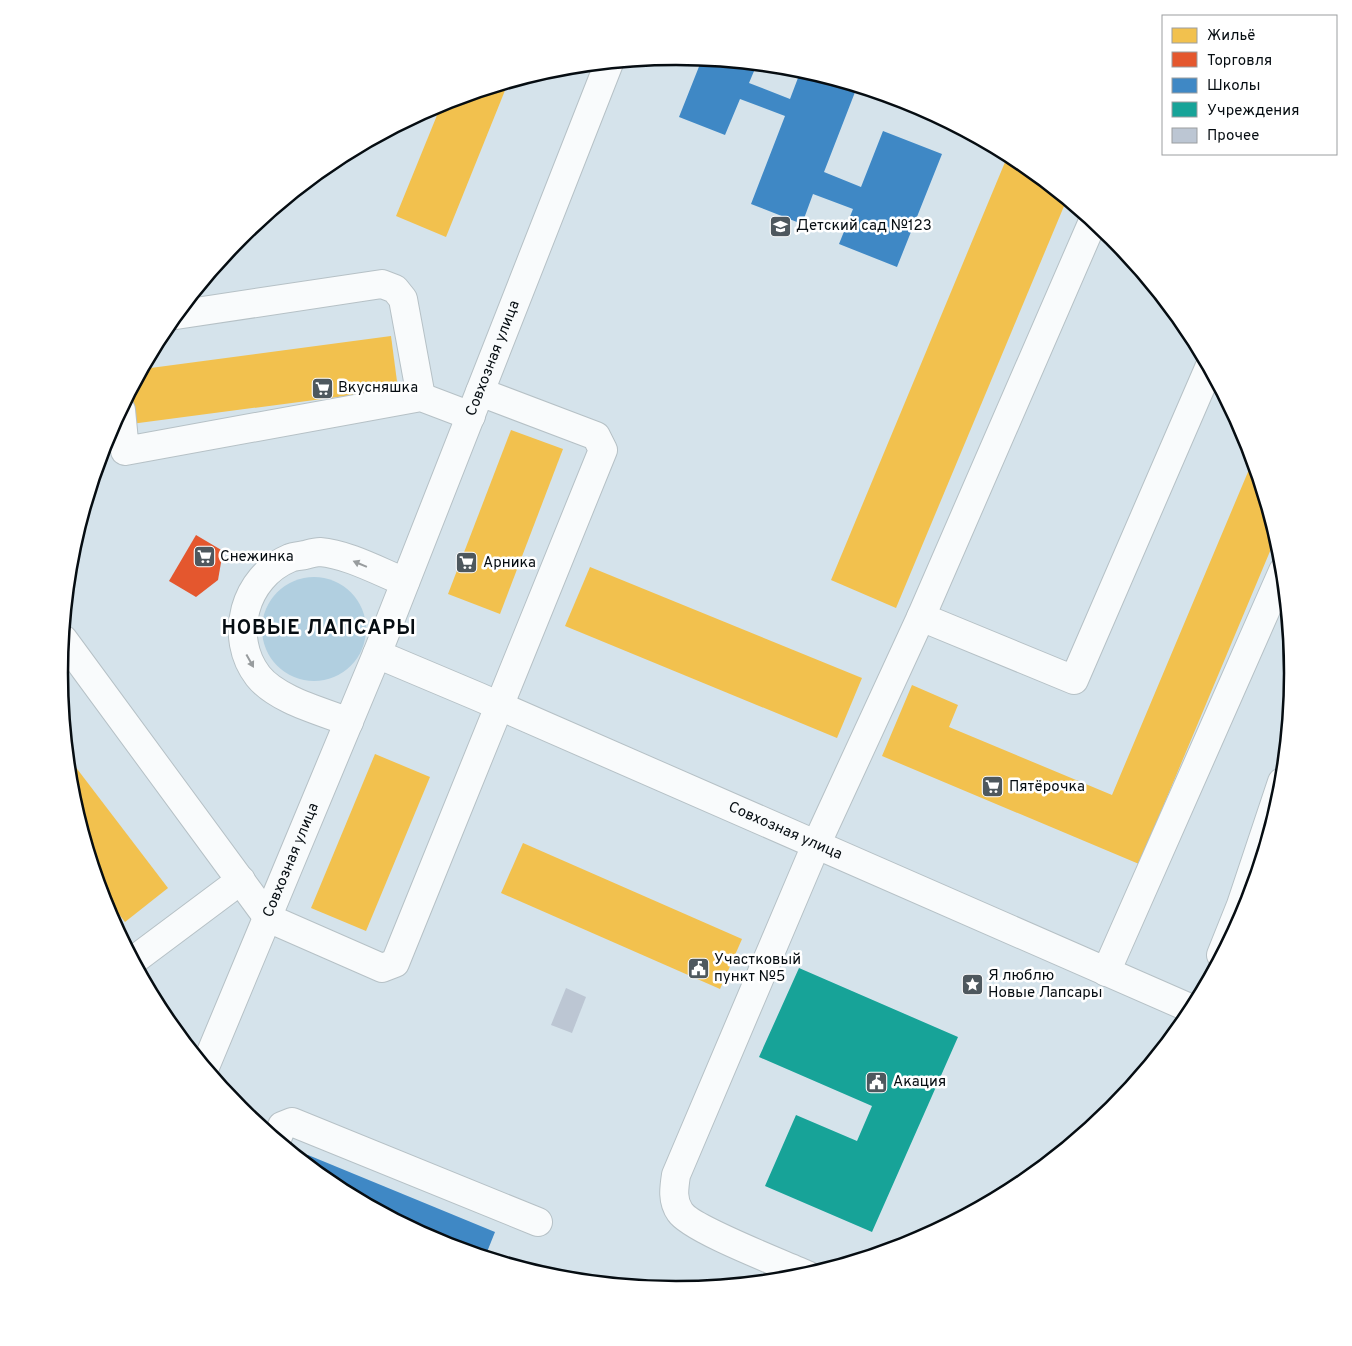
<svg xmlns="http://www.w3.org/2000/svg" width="1352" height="1346" font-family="Overpass,sans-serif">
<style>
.green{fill:#b1cfe0}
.homes{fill:#f2c14e}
.shops{fill:#e4572e}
.schools{fill:#3f88c5}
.public{fill:#17a398}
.building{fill:#bcc6d3}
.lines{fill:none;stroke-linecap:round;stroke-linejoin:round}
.minor-casing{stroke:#b6c1c6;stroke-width:30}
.minor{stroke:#f9fbfc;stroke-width:28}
.oneway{fill:#989c9e}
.labels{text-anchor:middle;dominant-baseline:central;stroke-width:5;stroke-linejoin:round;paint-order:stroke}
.poi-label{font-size:15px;fill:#060d12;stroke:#fff;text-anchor:start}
.street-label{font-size:15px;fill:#060d12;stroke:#fff}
.district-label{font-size:20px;font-weight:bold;letter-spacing:1px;fill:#060d12;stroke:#fff}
.rim{fill:none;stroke:#060d12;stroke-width:2.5}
</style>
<rect width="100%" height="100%" fill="#d5e3eb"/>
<circle class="green" cx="314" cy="629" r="52"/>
<g class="homes">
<path d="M508,83L446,237L396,216L442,103Z"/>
<path d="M1008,155L1019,160L1067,199L896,608L831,580Z"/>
<path d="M391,336L398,389L131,424L127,398L143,369Z"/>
<path d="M511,430L563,449L500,614L448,594Z"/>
<path d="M1253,460L1276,537L1139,864L882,756L912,685L958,705L949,727L1112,795Z"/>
<path d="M590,567L862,678L837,738L565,626Z"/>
<path d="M375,754L430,777L366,931L311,908Z"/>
<path d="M68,757L168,888L125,922L101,891L71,793Z"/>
<path d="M523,843L742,939L720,989L501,893Z"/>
</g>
<path class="shops" d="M196,535L223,551L218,580L196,597L169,581Z"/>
<g class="schools">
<path d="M702,59L757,64L749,83L790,99L801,70L857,87L824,172L861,187L883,131L942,154L897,267L839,244L853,209L813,194L802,224L751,204L785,116L740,99L725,135L679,117Z"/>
<path d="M308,1155L495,1232L485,1257L440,1243L333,1186L305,1162Z"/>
</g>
<path class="public" d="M799,968L958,1037L872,1232L765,1186L796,1115L857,1141L872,1106L759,1057Z"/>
<g class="building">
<path d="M566,988L586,997L572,1033L551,1025Z"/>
<path d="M655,1282L672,1289H671L653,1287Z"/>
</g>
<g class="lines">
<defs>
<g id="minor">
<path d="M176,315L382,284L395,289L403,299L421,397"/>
<path d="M121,410L125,451L421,397L471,416"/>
<path d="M921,617L1074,680L1209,368"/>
<path d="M63,639L268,918L382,968L395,963L603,450L596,436L480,392"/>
<path id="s1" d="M377,654L479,697L1192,1009"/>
<path d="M349,722C321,711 277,700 258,676C228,637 244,577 290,558C294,556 300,556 305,555C309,554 315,552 320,552C347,554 380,572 405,582"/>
<path d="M1221,955L1241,905L1282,782"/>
<path d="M134,960L241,880"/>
<path d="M1106,972L1283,571"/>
<path id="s2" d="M205,1067L377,654L609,63"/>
<path d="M277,1139L282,1126L292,1122L538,1222"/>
<path d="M807,1275C783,1264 691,1229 680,1212C672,1201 674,1188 676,1175L816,845L921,617L1093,221"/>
</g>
</defs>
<use href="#minor" class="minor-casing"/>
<use href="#minor" class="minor"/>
</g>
<defs><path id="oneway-solid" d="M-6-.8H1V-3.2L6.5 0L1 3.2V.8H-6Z" transform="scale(1.25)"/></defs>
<g class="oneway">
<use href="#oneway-solid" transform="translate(360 564) rotate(-157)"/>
<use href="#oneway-solid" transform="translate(250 661) rotate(61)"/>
</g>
<defs>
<symbol id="school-square" viewBox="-11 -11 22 22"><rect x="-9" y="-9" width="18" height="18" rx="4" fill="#4e585e" stroke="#fff"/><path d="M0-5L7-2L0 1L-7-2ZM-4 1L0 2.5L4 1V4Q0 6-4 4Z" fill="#fff"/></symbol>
<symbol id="supermarket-square" viewBox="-11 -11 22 22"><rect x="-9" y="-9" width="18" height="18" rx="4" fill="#4e585e" stroke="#fff"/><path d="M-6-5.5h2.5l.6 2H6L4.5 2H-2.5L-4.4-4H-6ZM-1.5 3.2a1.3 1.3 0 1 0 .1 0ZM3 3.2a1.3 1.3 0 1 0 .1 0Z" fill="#fff"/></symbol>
<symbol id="civic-square" viewBox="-11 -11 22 22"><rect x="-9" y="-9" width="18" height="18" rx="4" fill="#4e585e" stroke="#fff"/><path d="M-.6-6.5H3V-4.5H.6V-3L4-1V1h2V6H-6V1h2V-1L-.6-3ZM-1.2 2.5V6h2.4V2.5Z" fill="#fff"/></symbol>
<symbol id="sight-square" viewBox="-11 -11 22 22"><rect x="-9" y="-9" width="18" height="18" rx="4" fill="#4e585e" stroke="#fff"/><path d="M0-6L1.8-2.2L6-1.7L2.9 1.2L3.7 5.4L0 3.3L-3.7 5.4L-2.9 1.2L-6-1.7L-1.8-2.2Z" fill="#fff"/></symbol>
</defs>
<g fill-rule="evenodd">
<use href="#school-square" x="768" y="214" width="25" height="25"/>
<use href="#supermarket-square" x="310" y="376" width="25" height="25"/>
<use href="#supermarket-square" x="192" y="544" width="25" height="25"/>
<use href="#supermarket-square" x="454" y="550" width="25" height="25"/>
<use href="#supermarket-square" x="980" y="774" width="25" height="25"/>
<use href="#civic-square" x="686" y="956" width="25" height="25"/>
<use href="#sight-square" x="960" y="972" width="25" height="25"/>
<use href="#civic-square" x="864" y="1070" width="25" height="25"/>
</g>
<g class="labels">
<g class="poi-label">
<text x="796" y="226">Детский сад №123</text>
<text x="338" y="388">Вкусняшка</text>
<text x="220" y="557">Снежинка</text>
<text x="483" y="563">Арника</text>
<text x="1009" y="787">Пятёрочка</text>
<text x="714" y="960">Участковый<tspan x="714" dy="17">пункт №5</tspan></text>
<text x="988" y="976">Я люблю<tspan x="988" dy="17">Новые Лапсары</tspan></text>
<text x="893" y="1082">Акация</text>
</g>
<g class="street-label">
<text stroke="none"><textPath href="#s2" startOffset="765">Совхозная улица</textPath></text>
<text stroke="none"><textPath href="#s1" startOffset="445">Совхозная улица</textPath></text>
<text stroke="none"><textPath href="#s2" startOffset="224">Совхозная улица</textPath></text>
</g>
<g class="district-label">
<text x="319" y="629">НОВЫЕ ЛАПСАРЫ</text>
</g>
</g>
<path d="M0 0H1352V1346H0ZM68 673a608 608 0 1 1 1216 0a608 608 0 1 1-1216 0Z" fill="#fff" fill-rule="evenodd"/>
<path class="rim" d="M68 673a608 608 0 1 1 1216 0a608 608 0 1 1-1216 0Z"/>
<rect x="1162" y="15" width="175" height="140" fill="#ffffff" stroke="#9b9ea0"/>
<rect x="1172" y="28" width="25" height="15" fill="#f2c14e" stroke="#9b9ea0"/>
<text x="1207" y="40" font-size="15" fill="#060d12">Жильё</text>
<rect x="1172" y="52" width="25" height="15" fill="#e4572e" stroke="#9b9ea0"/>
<text x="1207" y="65" font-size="15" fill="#060d12">Торговля</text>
<rect x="1172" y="78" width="25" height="15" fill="#3f88c5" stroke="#9b9ea0"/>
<text x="1207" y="90" font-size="15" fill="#060d12">Школы</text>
<rect x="1172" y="102" width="25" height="15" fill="#17a398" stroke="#9b9ea0"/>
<text x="1207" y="115" font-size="15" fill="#060d12">Учреждения</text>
<rect x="1172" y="128" width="25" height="15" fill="#bcc6d3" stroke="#9b9ea0"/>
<text x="1207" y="140" font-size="15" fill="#060d12">Прочее</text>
</svg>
